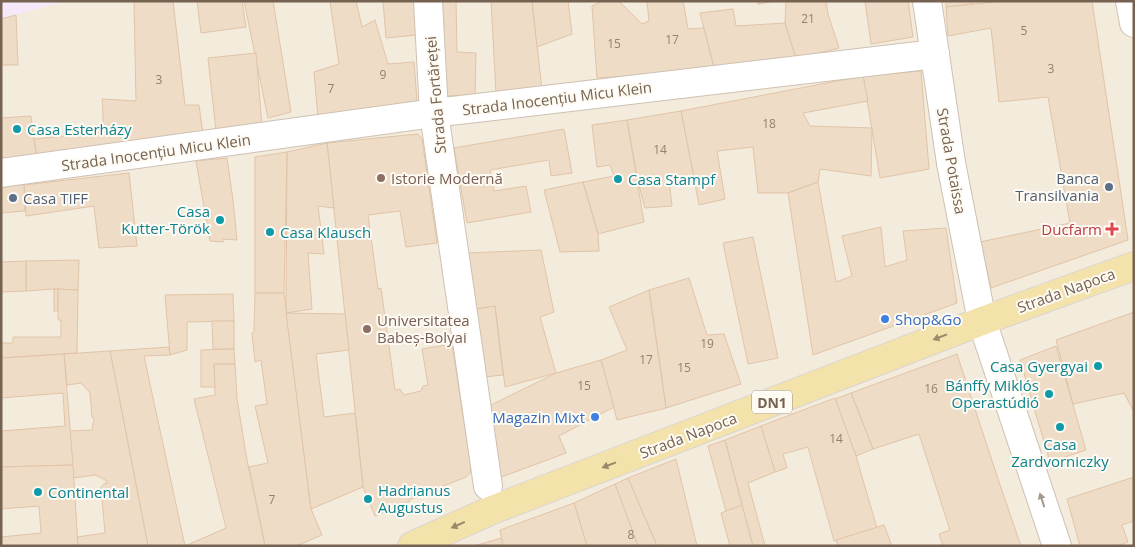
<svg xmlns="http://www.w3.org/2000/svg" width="1135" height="547" font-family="'Open Sans',sans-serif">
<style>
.residential{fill:#f3ebdc}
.education{fill:#f5e9f9}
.building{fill:#efdcc6;stroke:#e1c4a8}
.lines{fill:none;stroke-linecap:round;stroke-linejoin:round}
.pedestrian-casing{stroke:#cec1b2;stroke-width:30}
.minor-casing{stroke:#cec1b2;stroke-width:30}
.secondary-casing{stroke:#d0c2b1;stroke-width:30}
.primary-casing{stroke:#dbd6d2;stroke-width:30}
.pedestrian{stroke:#fff;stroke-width:28}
.minor{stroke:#fff;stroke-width:28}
.secondary{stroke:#fff;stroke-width:28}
.primary{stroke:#f4e2ab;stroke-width:28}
.oneway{fill:#9c886b}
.oneway2{fill:#a6998d}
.culture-dot{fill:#0f9aa8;stroke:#fefbf4;stroke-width:2}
.education-dot{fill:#8d6e63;stroke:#fefbf4;stroke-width:2}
.service-dot{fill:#5c6f8a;stroke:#fefbf4;stroke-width:2}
.health-dot{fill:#e0444e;stroke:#fefbf4;stroke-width:2}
.shop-dot{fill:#3f7fe0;stroke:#fefbf4;stroke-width:2}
.labels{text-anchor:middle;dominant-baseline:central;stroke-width:4;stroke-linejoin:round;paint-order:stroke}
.number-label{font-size:12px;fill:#94806e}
.shield{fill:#fefbf4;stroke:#9f9081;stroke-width:1}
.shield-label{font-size:14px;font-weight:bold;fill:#766250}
.street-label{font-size:15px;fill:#766250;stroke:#fefbf4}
.culture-label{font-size:15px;fill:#0d838f;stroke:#fefbf4;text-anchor:start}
.education-label{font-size:15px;fill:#785e54;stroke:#fefbf4;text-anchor:start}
.service-label{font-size:15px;fill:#4e5e75;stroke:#fefbf4;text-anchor:end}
.health-label{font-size:15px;fill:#be3a42;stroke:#fefbf4;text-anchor:end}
.shop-label{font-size:15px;fill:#366cbe;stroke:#fefbf4;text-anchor:start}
</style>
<rect width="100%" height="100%" fill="#fcf8ed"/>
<rect class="residential" x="1" y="1" width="1133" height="545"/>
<path class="education" d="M1,1H65L1,19Z"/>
<g class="building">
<path d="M134,1H173L185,105H199L203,134L37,161L34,139L104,132L102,99L136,101Z"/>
<path d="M197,1H242L246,27L201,33Z"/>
<path d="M244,1H273L291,112L268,118Z"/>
<path d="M330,1H356L362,27L375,20L388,64L414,62L417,101L318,118L314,72L339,64Z"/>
<path d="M383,1H414L417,35L386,38Z"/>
<path d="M440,1H456L457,52L476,53L475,95L444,96Z"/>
<path d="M491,1H532L542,89L496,93Z"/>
<path d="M532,1H568L572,34L537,47Z"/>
<path d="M603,1H619L642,24L649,21L647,1H683L688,29L704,28L715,71L597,78L592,6Z"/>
<path d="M758,1H775L758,4Z"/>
<path d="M786,1H826L828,14L839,48L796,59L785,23Z"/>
<path d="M865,1H908L913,37L871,44Z"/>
<path d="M946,1H973V4L946,7Z"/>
<path d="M1002,1H1092L1128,240L991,288L980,242L1070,223L1048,97L999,102L991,28L948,36L946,7Z"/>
<path d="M733,9L736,26L785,23L796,59L715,71L700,13Z"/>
<path d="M16,15L18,65H1V19Z"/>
<path d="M256,53L262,126L216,131L208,58Z"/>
<path d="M921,71L929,169L880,178L863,76Z"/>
<path d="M863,76L868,101L803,113L810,126L872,128L871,176L820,169L818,182L788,193H758L753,147L717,151L725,199L699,205L681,111Z"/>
<path d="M681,111L694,178L669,179L672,206L645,208L638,182L627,120Z"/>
<path d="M31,116L37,161H1V118Z"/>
<path d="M627,120L644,222L598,234L583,182L614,176L610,165L597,167L592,125Z"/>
<path d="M564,129L572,173L551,176L549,160L490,170L494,191L526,186L531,212L467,223L454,148Z"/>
<path d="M418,134L422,139L437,243L406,247L400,211L368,215L378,289L381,288L395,390L400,389L404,395L421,391L423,386L428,385L422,349L452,344L471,467L470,473L466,477L409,500L410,501L375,516L363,487L327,143Z"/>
<path d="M327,143L334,208L318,206L324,254L308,253L312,309L286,313L287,152Z"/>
<path d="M287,152L284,293H255V157Z"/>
<path d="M227,158L233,200L237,240L223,239V242L210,241L196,161Z"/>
<path d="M129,173L137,246L99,248L94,206L26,216L24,185Z"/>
<path d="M583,182L598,234L599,251L560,252L544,190Z"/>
<path d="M818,182L836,282L852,276L842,236L881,227L885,267L907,260L903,231L946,228L957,303L813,355L788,193Z"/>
<path d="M1,185H24L25,211L1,213Z"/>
<path d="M753,237L778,358L748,364L723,243Z"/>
<path d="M541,250L554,312L540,317L556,373L505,387L495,306L476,309L467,253Z"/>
<path d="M79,260L78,290L54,289L26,291V261Z"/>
<path d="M26,261V291L1,292V262Z"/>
<path d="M689,278L707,335L724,334L741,384L666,408L649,290Z"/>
<rect x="54" y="289" width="4" height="22"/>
<path d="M58,289L78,290L77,353L1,358V343H13V337H61V320H58Z"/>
<path d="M649,290L666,408L617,420L601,360L627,350L609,307Z"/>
<path d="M255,293H284L311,509L322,535L296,546H265L249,467L268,463L255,406L267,404L261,360L255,362L252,333L254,332Z"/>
<path d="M233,294L234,321L187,322V350L170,355L165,295Z"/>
<path d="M495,306L503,375L484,377L476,309Z"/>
<path d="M1134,312V412L1124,393L1073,404L1056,340Z"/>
<path d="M286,313L345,314L349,350L316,354L324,417L355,413L363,487L311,509Z"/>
<path d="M212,321H234V349H213Z"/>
<path d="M1056,346L1086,450L1050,462L1020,360Z"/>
<path d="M169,347L170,355L144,356L185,546L226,528L194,399L215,395L214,364H235L237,399L247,460L265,546H148L110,351Z"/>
<path d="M234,349L235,364H214L215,387H201V350Z"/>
<path d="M110,351L148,546H78L77,537L105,533L101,487L104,484L107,483V481L96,475L73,478L70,431L92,430L94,419L92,417L90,393L81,383L67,385L64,354Z"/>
<path d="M64,354L73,465L1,467V431L65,426L63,393L1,398V358Z"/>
<path d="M957,354L998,479L1021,546H943L939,534L950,530L919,434L873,449L851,393Z"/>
<path d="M601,360L614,407L559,436L566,453L499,478L487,407L556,373Z"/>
<path d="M851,393L873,449L856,456L835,399Z"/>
<path d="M835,398L856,456L877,528L834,541L808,447L783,454L787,468L775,472L761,426Z"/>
<path d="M761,426L775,472L748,483L765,546H753L725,440Z"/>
<path d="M725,440L742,505L726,511L708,446Z"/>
<path d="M676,459L697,546H657L628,478Z"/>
<path d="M73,465L78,546H1V537L41,533L39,506L1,509V467Z"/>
<path d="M1134,477V521L1122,525L1128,542L1117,546H1080L1067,499Z"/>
<path d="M628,478L657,546H638L615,484Z"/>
<path d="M615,484L638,546H587L574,503Z"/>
<path d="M574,503L587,546H503L500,530Z"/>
<path d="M742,505L753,546H730L721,513Z"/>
<path d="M884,525L892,546H838L836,540Z"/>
<path d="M501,538L503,546H474Z"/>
</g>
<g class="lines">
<defs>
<g id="pedestrian">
<path d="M927,1L951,163"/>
<path d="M434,113L488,486"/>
<path d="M1,173L434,113L935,54"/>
</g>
<g id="minor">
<path d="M428,1L434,113"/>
<path d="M951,163L982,321L1057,546"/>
</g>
<path id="secondary" d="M1130,1L1134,23"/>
<path id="primary" d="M412,546L492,510L982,321L1134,266"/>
</defs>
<use href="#pedestrian" class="pedestrian-casing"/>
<use href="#minor" class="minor-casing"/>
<use href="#secondary" class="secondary-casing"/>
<use href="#primary" class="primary-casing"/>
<use href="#pedestrian" class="pedestrian"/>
<use href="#minor" class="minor"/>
<use href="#secondary" class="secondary"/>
<use href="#primary" class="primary"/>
</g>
<defs><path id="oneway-solid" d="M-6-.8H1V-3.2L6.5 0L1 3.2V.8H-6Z" transform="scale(1.25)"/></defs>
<g class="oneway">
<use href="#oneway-solid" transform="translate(940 337) rotate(159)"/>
<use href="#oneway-solid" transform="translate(609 465) rotate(159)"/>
<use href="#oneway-solid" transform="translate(458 525) rotate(156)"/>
</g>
<use class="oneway2" href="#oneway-solid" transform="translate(1042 500) rotate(-108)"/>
<g class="culture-dot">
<circle cx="17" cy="129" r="5"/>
<circle cx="618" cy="179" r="5"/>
<circle cx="220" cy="220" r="5"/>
<circle cx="270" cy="232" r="5"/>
<circle cx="1098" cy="366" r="5"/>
<circle cx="1049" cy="394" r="5"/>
<circle cx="1060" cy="427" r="5"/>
<circle cx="38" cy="492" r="5"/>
<circle cx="368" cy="499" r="5"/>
</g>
<g class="education-dot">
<circle cx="381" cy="178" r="5"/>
<circle cx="367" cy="329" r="5"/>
</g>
<g class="service-dot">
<circle cx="1109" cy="187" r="5"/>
<circle cx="13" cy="198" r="5"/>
</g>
<path class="health-dot" d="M1109.5 221.5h5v5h5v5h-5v5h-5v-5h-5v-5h5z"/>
<g class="shop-dot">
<circle cx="885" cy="319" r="5"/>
<circle cx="595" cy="417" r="5"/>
</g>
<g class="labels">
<g class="number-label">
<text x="808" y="18">21</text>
<text x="1024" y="30">5</text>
<text x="672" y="39">17</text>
<text x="614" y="43">15</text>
<text x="1051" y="68">3</text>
<text x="383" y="74">9</text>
<text x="159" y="79">3</text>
<text x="331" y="88">7</text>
<text x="769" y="123">18</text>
<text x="660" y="149">14</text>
<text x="707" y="343">19</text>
<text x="646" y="359">17</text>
<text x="684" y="367">15</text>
<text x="584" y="385">15</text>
<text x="931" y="388">16</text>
<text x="836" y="438">14</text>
<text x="272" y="499">7</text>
<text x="631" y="534">8</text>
</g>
<rect class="shield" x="752" y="390.5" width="40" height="23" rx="4"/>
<g class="shield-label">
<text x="772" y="402">DN1</text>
</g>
<g class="street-label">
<text transform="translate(435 95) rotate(-95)">Strada Fortăreței</text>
<text transform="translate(557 98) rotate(-7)">Strada Inocențiu Micu Klein</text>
<text transform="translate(156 152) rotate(-8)">Strada Inocențiu Micu Klein</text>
<text transform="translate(952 161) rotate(80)">Strada Potaissa</text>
<text transform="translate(1066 290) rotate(-20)">Strada Napoca</text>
<text transform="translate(688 435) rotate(-21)">Strada Napoca</text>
</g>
<g class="culture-label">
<text x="27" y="129">Casa Esterházy</text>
<text x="628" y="179">Casa Stampf</text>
<text x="210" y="211" text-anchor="end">Casa<tspan x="210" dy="17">Kutter-Török</tspan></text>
<text x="280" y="232">Casa Klausch</text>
<text x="1088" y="366" text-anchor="end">Casa Gyergyai</text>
<text x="1039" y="385" text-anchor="end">Bánffy Miklós<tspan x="1039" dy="17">Operastúdió</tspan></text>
<text x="1060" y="444" text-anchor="middle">Casa<tspan x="1060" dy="17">Zardvorniczky</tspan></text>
<text x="378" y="490">Hadrianus<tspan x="378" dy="17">Augustus</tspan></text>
<text x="48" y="492">Continental</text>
</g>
<g class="education-label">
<text x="391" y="178">Istorie Modernă</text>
<text x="377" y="320">Universitatea<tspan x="377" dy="17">Babeș-Bolyai</tspan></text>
</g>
<g class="service-label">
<text x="1099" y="178">Banca<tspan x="1099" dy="17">Transilvania</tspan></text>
<text x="23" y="198" text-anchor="start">Casa TIFF</text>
</g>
<g class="health-label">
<text x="1102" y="229">Ducfarm</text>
</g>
<g class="shop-label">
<text x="895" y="319">Shop&amp;Go</text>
<text x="585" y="417" text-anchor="end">Magazin Mixt</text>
</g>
</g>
<rect width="1135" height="547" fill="none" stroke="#766250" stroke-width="5"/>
</svg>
